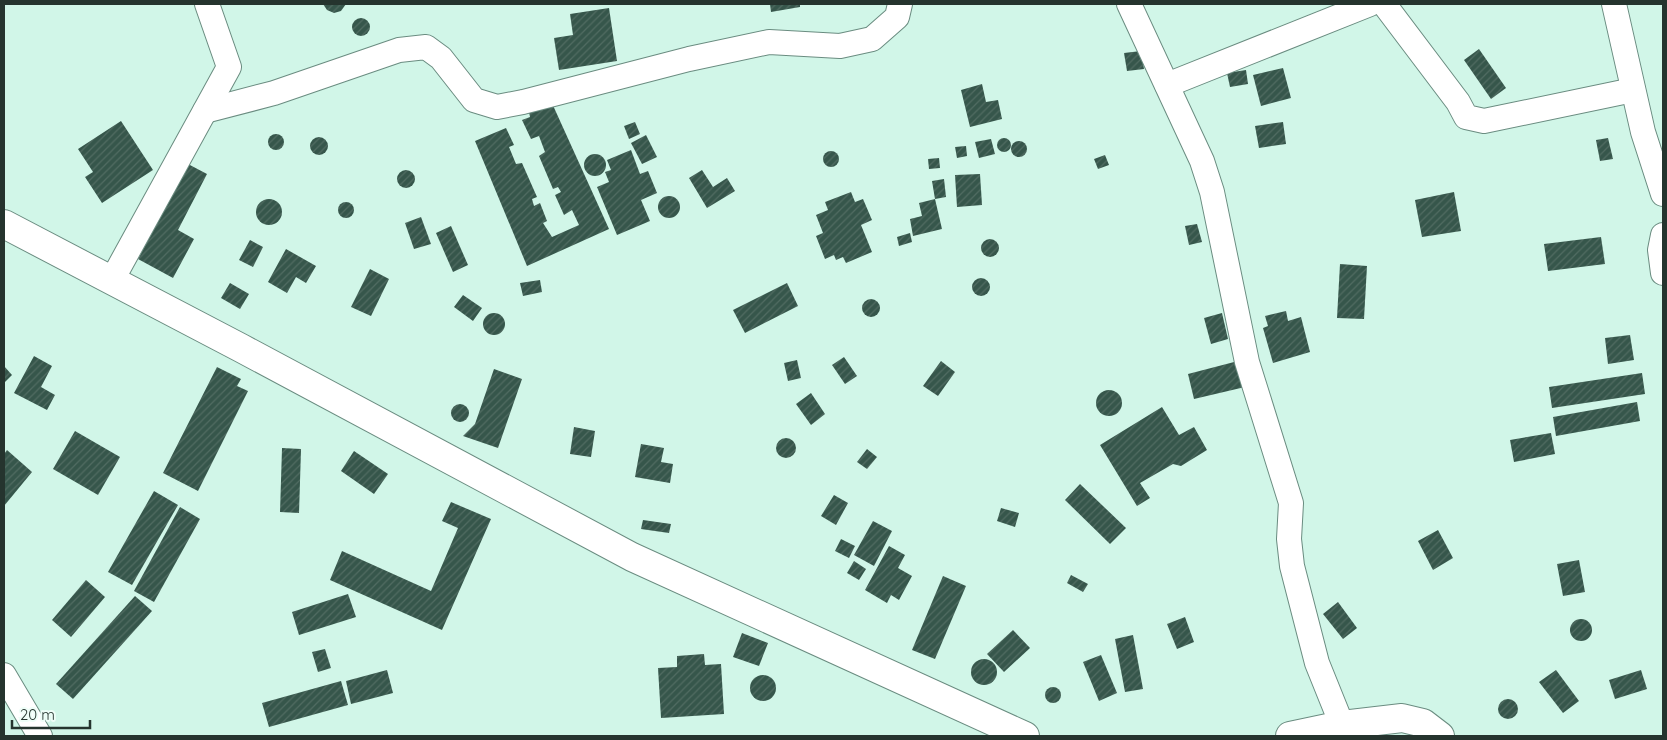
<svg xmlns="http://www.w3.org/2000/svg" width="1667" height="740" font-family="Quicksand,sans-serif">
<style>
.building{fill:url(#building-hatch)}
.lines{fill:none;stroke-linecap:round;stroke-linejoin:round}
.street-casing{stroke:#6a8c80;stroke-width:26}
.secondary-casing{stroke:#6a8c80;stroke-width:30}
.street{stroke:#fff;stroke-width:24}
.secondary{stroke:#fff;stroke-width:28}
</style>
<defs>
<pattern id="building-hatch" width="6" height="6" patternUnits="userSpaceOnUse" patternTransform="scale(1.25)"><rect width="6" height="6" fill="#36564b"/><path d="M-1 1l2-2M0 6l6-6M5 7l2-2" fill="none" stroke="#516c62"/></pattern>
</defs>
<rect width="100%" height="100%" fill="#d1f6e8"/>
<g class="building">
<path d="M323,4H346L341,11L334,13L327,10Z"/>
<path d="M770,4H800V7L771,12Z"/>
<path d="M609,8L617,61L559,70L554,38L573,35L570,14Z"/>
<circle cx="361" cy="27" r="9"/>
<path d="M1479,49L1506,88L1491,99L1464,60Z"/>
<path d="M1141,51L1144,69L1127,71L1124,53Z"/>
<path d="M1283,68L1291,98L1261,106L1253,75Z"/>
<path d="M1246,70L1248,84L1230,87L1227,73Z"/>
<path d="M982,84L986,102L998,100L1002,119L970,127L961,90Z"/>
<path d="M551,101L609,229L527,266L475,141L506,128L514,145L509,147L516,164L522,163L537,197L532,199L534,206L540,203L547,221L543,223L552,237L579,225L572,210L564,215L555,195L561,192L558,187L553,189L539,156L545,152L539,136L531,139L522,120L530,117L529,112Z"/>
<path d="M121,121L153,170L102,203L85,177L93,172L78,149Z"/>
<path d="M635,122L640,134L629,139L624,126Z"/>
<path d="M1283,122L1286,144L1259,148L1255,126Z"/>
<circle cx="276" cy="142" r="8"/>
<path d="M646,135L657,157L642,164L631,143Z"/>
<circle cx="319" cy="146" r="9"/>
<circle cx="1004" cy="145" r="7"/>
<path d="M1608,138L1613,159L1600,161L1596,140Z"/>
<path d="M991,139L995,154L979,158L975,142Z"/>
<circle cx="1019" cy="149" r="8"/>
<path d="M966,146L967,156L957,158L955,147Z"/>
<path d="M631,150L640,174L648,171L657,193L641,200L650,221L617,235L597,187L609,182L605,172L611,170L607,160Z"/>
<circle cx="831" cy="159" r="8"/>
<circle cx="595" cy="165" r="11"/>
<path d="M1105,155L1109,165L1098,169L1094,159Z"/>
<path d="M939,158L940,168L929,169L928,159Z"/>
<path d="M188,164L207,174L178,230L194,239L173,278L138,259Z"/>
<path d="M702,170L713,187L727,178L735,191L707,208L689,178Z"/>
<circle cx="406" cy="179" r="9"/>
<path d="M980,174L982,205L957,207L955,175Z"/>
<path d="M944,179L946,197L935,199L942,229L913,236L910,219L922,216L919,203L935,199L932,181Z"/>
<path d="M851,192L855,202L863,199L872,220L861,225L872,252L846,263L843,257L836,260L834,255L825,259L816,236L823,233L816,215L828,210L825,202Z"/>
<path d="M1454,192L1461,231L1422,237L1415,200Z"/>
<circle cx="669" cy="207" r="11"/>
<circle cx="269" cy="212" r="13"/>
<circle cx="346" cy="210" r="8"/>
<path d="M421,217L431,244L414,249L405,223Z"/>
<path d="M1197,224L1202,242L1189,245L1185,226Z"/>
<path d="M451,226L468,265L453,272L436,233Z"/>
<path d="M910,233L912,242L899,246L897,237Z"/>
<path d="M1601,237L1605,264L1548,271L1544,244Z"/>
<circle cx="990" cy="248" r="9"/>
<path d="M250,240L263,247L253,267L239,260Z"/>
<path d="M286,249L316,266L306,283L296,277L287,293L268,282Z"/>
<path d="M1340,264L1367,266L1364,319L1337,318Z"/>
<path d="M370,269L389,279L371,316L351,307Z"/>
<circle cx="981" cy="287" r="9"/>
<path d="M540,280L542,292L523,296L520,283Z"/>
<path d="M230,283L249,294L240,309L221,298Z"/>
<path d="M787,283L798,306L745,333L733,310Z"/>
<path d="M463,295L482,308L473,321L454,307Z"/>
<circle cx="871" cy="308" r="9"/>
<path d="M1286,311L1288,321L1301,317L1310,352L1273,363L1263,328L1268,326L1265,316Z"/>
<path d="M1222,313L1228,339L1211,344L1204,318Z"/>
<circle cx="494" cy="324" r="11"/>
<path d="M1630,335L1634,360L1608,364L1605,338Z"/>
<path d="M34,356L52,366L41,387L55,395L47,410L14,393Z"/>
<path d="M844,357L857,376L845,384L832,365Z"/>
<path d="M797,360L801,378L788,381L784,363Z"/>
<path d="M941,361L955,372L938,396L923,386Z"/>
<path d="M1238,361L1245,387L1194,399L1188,374Z"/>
<path d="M4,366L12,375L4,383Z"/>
<path d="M217,367L241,379L237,386L248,391L198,491L163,473Z"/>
<path d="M494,369L522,379L498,448L463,436L475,424Z"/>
<path d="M1642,373L1645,394L1552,408L1549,387Z"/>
<circle cx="1109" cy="403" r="13"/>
<path d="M811,393L825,414L811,425L796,404Z"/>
<path d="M1637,402L1640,421L1556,436L1553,417Z"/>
<circle cx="460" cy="413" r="9"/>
<path d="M1162,407L1179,435L1194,427L1207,450L1181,466L1173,464L1140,483L1150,498L1137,506L1100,445Z"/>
<path d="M574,427L595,431L591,457L570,454Z"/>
<path d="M75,431L120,457L98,495L53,469Z"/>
<path d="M1551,433L1555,454L1514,462L1510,440Z"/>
<circle cx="786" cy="448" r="10"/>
<path d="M641,444L664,448L661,462L673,464L670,483L635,477Z"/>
<path d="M282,448L301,449L299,513L280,512Z"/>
<path d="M867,449L877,457L867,469L857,462Z"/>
<path d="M7,450L32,472L4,506V454Z"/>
<path d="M354,451L388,474L374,494L341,471Z"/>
<path d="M1080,484L1126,528L1110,544L1065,500Z"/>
<path d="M154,491L178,505L132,585L108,572Z"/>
<path d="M834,495L848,503L836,525L821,516Z"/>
<path d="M451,502L491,519L442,630L330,580L342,551L431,591L458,528L442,521Z"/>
<path d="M180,507L200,519L154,602L134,591Z"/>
<path d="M1001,508L1019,513L1015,527L997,521Z"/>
<path d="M643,520L671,524L669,533L641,529Z"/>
<path d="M873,521L892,531L874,566L854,555Z"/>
<path d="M1438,530L1453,558L1433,570L1418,541Z"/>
<path d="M841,539L855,546L849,558L835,551Z"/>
<path d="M889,546L905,555L898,568L912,576L899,600L891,595L887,603L865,590Z"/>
<path d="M1579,560L1585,592L1563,596L1557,564Z"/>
<path d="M854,561L866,569L859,580L847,573Z"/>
<path d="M1071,575L1088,584L1083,592L1067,583Z"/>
<path d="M943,576L966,586L935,659L912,650Z"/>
<path d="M86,580L105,597L71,637L52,620Z"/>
<path d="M348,594L356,617L299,635L292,612Z"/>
<path d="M135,596L152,611L73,699L56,684Z"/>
<path d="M1338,602L1357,628L1343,639L1323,614Z"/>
<path d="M1185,617L1194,642L1177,649L1167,624Z"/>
<circle cx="1581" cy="630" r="11"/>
<path d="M1013,630L1030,648L1004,672L987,654Z"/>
<path d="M742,633L768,643L759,666L733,657Z"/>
<path d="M1133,635L1143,689L1125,692L1115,639Z"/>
<path d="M325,649L331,668L318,672L312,652Z"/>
<path d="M704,654L705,665L721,664L724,714L661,718L658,668L677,667V656Z"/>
<path d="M1101,655L1117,693L1099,701L1083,662Z"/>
<circle cx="984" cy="672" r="13"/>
<path d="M387,670L393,693L351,704L346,681Z"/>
<path d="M1556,670L1579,701L1563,713L1539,682Z"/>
<path d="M1641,670L1647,689L1615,699L1609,680Z"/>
<circle cx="763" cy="688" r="13"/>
<path d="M341,681L348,705L269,727L262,703Z"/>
<circle cx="1053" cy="695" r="8"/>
<circle cx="1508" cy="709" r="10"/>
</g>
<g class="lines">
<defs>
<g id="street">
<path d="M1129,4L1202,161L1212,192L1247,362L1291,503L1289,539L1292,566L1317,663L1342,725"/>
<path d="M1384,4L1458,102L1466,117L1484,121L1633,90"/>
<path d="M1614,4L1643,132L1663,194"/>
<path d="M1167,85L1370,4"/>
<path d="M205,111L274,93L399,50L426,47L441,58L474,100L497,107L523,102L689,59L769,42L840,46L872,39L897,17L900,4"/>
<path d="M1663,235L1660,250L1663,273"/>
<path d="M112,280L229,67L207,4"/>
<path d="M4,675L40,736"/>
</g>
<g id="secondary">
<path d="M4,224L241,348L632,557L1025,736"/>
<path d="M1290,736L1342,725L1402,718L1423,723L1440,736"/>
</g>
</defs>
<use href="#street" class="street-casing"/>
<use href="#secondary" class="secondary-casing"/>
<use href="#street" class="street"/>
<use href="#secondary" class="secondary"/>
</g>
<rect width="1667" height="740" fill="none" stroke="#25342e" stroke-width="10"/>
<path d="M12 720v8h78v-8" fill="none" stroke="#25342e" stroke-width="2.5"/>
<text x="20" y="720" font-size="15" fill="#25342e" stroke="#effef8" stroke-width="4" paint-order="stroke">20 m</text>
</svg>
